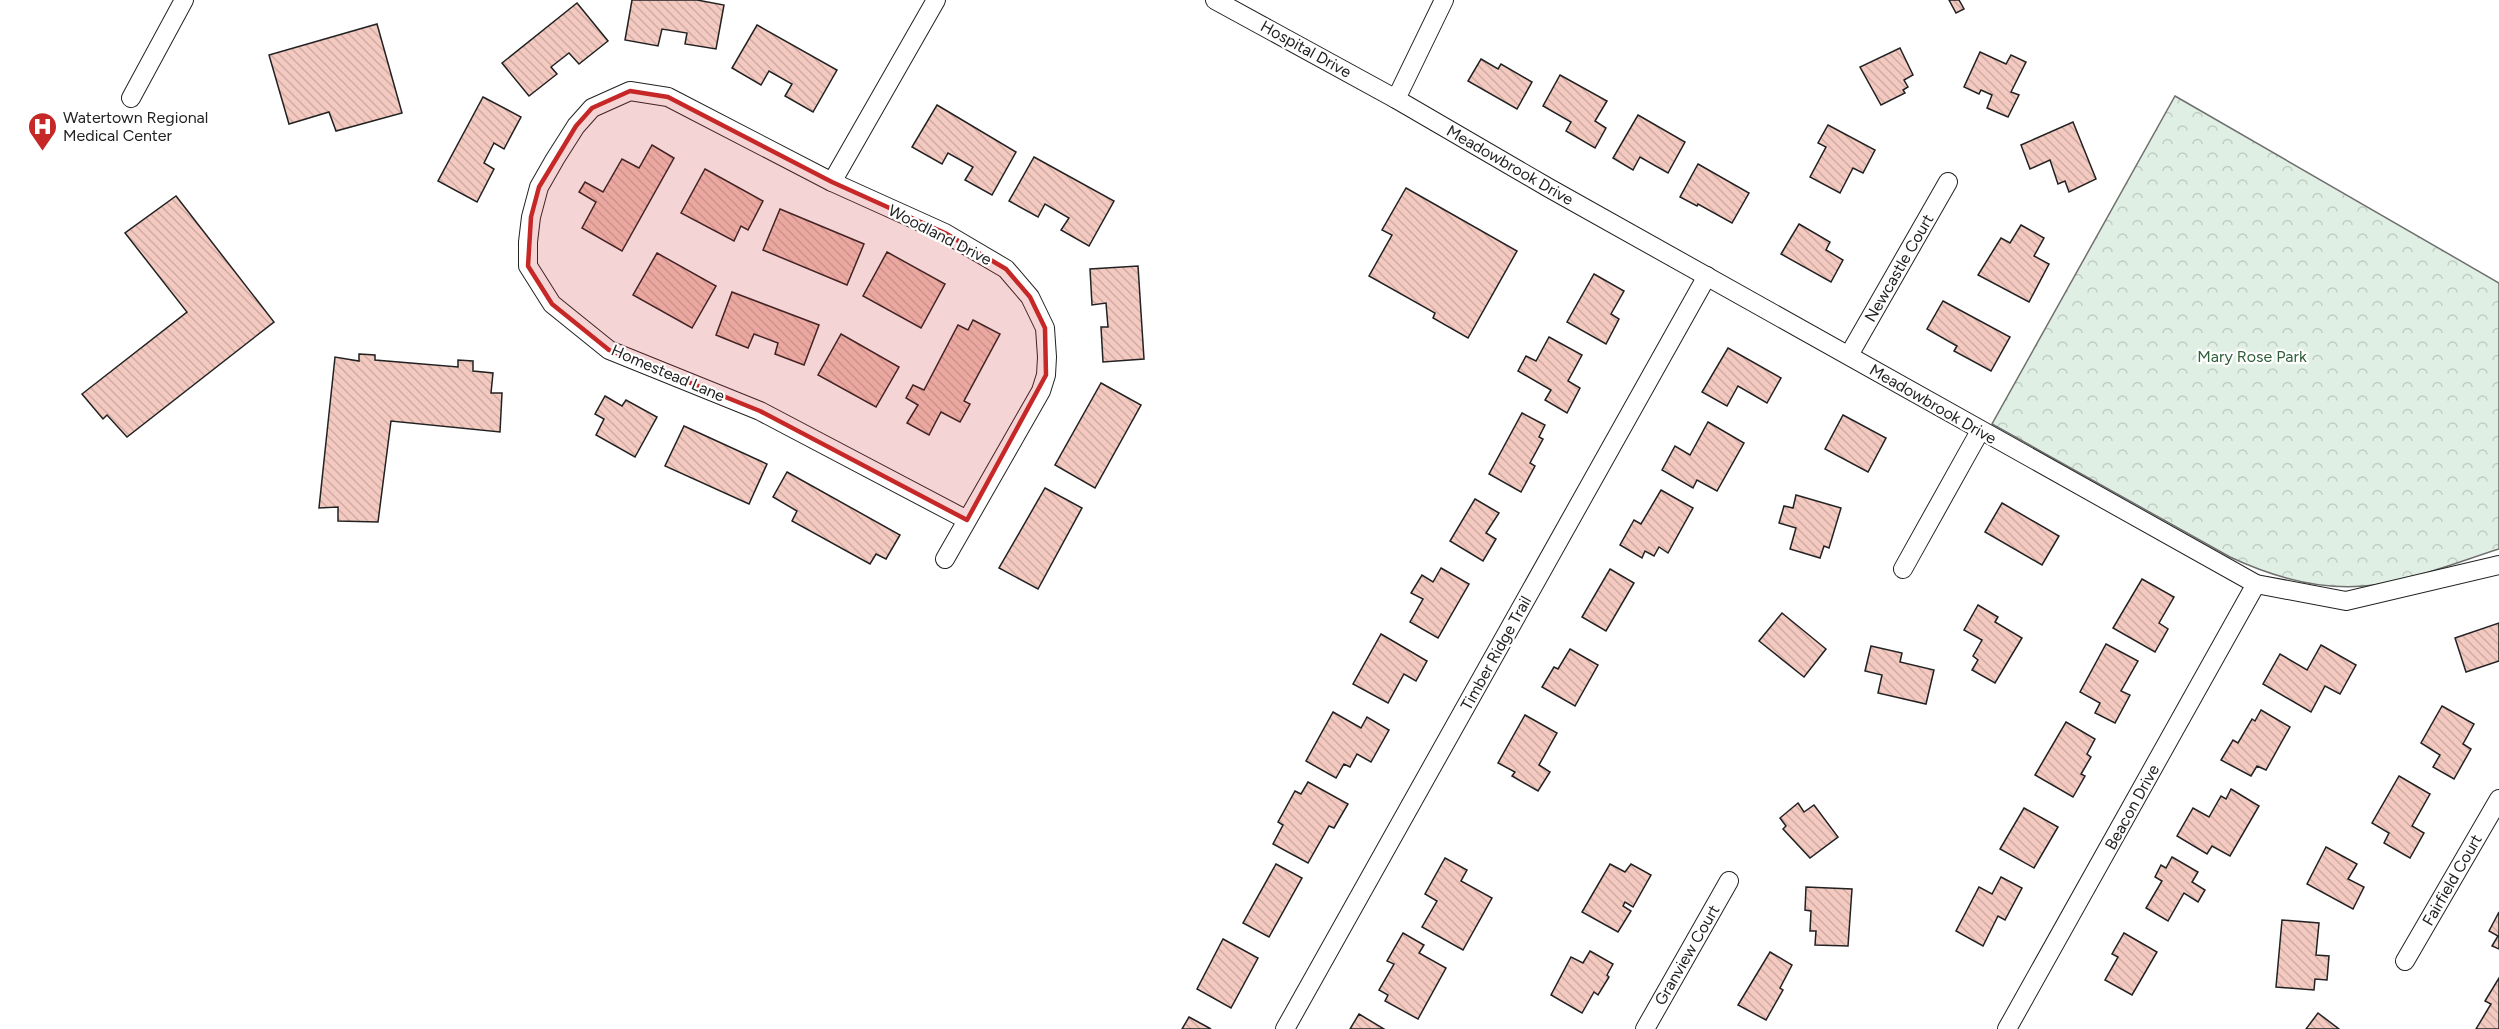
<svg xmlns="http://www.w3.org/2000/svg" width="2499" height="1029" font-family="Figtree,sans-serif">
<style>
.forest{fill:url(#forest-crowns);stroke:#6f6f6f;stroke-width:1.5}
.building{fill:url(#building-back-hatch);stroke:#222;stroke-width:1.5}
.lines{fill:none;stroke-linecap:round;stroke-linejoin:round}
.street-casing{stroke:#222;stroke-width:20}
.street{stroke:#fff;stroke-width:18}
.marked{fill:#c62828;fill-opacity:0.2;stroke:#c62828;stroke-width:4.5;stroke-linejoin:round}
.labels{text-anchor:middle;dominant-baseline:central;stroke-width:4.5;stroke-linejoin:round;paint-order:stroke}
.street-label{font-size:16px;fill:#222;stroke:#fff}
.poi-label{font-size:16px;fill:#222;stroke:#fff;text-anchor:start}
.park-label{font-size:16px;fill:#2f5e38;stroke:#fff}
</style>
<defs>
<pattern id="forest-crowns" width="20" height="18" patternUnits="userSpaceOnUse" patternTransform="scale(1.5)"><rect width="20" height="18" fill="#e0efe3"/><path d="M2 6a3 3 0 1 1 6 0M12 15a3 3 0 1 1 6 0" fill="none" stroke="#c0cdc2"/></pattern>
<pattern id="building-back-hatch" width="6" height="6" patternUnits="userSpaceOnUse" patternTransform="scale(1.5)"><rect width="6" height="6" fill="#f3c9c0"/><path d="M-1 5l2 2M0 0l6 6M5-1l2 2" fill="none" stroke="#d0aca5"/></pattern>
</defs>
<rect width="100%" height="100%" fill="#fff"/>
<path class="forest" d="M2175,96L2499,283V549C2458,562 2416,579 2374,585C2324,592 2275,578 2230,557L1992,424Z"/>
<g class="building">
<path d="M632,0H697L724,5L716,49L685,44L687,33L662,29L658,46L625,40Z"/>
<path d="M1949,0H1959L1964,9L1956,13Z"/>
<path d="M577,3L608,41L579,64L569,53L551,67L557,74L529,96L502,63Z"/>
<path d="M377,24L402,113L336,131L329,112L289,124L269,55Z"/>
<path d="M757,25L837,70L813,112L785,96L792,84L769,71L761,85L732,68Z"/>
<path d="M1900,48L1913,75L1904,80L1908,87L1903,90L1905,93L1881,105L1860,67Z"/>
<path d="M1980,52L2006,64L2011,55L2026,62L2011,92L2019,95L2008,117L1987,108L1992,95L1981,90L1979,94L1964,87Z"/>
<path d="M1481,59L1498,69L1501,64L1532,82L1517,109L1468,81Z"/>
<path d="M1560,75L1607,101L1595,121L1606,128L1595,148L1566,131L1571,122L1543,106Z"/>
<path d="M483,97L521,117L504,149L494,143L484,163L494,169L477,202L438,181Z"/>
<path d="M937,105L1016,152L992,195L965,180L973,167L948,153L942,164L912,147Z"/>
<path d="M1638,115L1685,142L1668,173L1640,157L1633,170L1613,158Z"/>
<path d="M2073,122L2096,179L2069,192L2065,181L2058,184L2050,160L2030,169L2021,145Z"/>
<path d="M1828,125L1875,150L1863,173L1853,168L1840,193L1810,177L1826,147L1818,143Z"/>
<path d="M652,145L674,158L622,251L582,228L596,202L579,192L585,182L603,192L622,159L639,168Z"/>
<path d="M1034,157L1114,201L1089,246L1061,230L1069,218L1045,204L1038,217L1009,201Z"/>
<path d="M1698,164L1749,193L1732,223L1698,204L1697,206L1680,197Z"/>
<path d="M705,169L763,201L748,230L741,226L734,241L681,213Z"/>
<path d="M1406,188L1517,251L1468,338L1433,318L1435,313L1369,276L1392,235L1382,230Z"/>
<path d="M176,196L274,322L127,437L107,415L103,419L82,394L187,312L125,233Z"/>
<path d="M780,209L864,244L847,285L763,250Z"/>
<path d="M1799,224L1830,242L1826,250L1843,260L1831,282L1781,254Z"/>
<path d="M2021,225L2044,238L2034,256L2049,264L2029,302L1978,275L2001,238L2010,243Z"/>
<path d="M887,252L945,284L921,328L863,296Z"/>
<path d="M657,253L716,286L692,328L633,295Z"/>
<path d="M1138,266L1144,359L1103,362L1101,327H1108L1106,303L1092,305L1090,269Z"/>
<path d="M1594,274L1624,291L1611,314L1619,319L1606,344L1567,322Z"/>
<path d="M732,292L819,325L804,365L775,354L778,343L754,334L748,348L716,335Z"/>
<path d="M1943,301L2010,337L1991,371L1954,351L1957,346L1927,329Z"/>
<path d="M973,320L1000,334L964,401L970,404L960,422L941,412L929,435L907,423L918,405L906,398L913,385L924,390L958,325L968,330Z"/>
<path d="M841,334L899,367L876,407L818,375Z"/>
<path d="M1549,337L1582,355L1568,381L1580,388L1567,413L1545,400L1551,390L1518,371L1526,356L1536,361Z"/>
<path d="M1728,348L1781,378L1767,403L1738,386L1727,406L1702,392Z"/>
<path d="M359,354L375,355V360L458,367V360L473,361V371L493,373L491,393H502L500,432L391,421L378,522L338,521V507L319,508L335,357L359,361Z"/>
<path d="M1101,383L1141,405L1095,488L1055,465Z"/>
<path d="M605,396L622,406L626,400L657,417L635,457L596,435L604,419L595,414Z"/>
<path d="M1522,413L1545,425L1539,437L1543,439L1530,463L1535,466L1521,492L1489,474Z"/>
<path d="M1843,415L1886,438L1868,472L1825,449Z"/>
<path d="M1708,422L1744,443L1717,491L1697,480L1693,488L1662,470L1675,446L1690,455Z"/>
<path d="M684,426L767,464L749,504L665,466Z"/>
<path d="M787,472L900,535L886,559L876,554L870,564L792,521L797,511L773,497Z"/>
<path d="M1045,488L1082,508L1038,589L999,568Z"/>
<path d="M1661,490L1693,508L1668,553L1659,547L1654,556L1645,551L1642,558L1620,545L1634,520L1641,524Z"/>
<path d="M1796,495L1841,508L1829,548L1824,546L1820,558L1790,549L1796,528L1779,523L1784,506L1793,508Z"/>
<path d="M1475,499L1499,513L1486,533L1496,539L1483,561L1450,541Z"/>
<path d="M2002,503L2059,536L2042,565L1985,532Z"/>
<path d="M1441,568L1469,584L1438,638L1410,622L1423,599L1411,593L1422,575L1433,582Z"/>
<path d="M1610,569L1634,583L1606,631L1582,617Z"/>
<path d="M2142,579L2174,597L2159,623L2168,629L2155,652L2113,628Z"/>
<path d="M1978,605L1998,617L1995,622L2022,638L1995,683L1972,670L1978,660L1973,656L1982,640L1964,630Z"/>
<path d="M1782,613L1826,649L1804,677L1759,641Z"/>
<path d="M2499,623V661L2466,672L2455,638Z"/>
<path d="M1381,634L1427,661L1416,681L1404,674L1388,703L1353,684Z"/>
<path d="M2106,644L2138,661L2121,691L2130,695L2115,723L2095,713L2100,703L2080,692Z"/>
<path d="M2321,645L2356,665L2340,694L2325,686L2311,712L2263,684L2280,654L2307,670Z"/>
<path d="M1871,646L1902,653L1900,662L1934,670L1926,704L1878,693L1882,675L1865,671Z"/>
<path d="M1570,649L1598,665L1575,706L1542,687L1554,667L1558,669Z"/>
<path d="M2442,706L2474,724L2463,744L2471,749L2454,779L2433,767L2440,755L2421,743Z"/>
<path d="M2261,710L2290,727L2266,770L2257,766L2251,776L2221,760L2233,740L2238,743L2252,719L2255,721Z"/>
<path d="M1333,712L1361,728L1367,717L1389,730L1371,762L1357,754L1350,767L1344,764L1336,778L1306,761Z"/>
<path d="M1525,715L1557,733L1539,765L1550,772L1538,791L1512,776L1515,772L1498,763Z"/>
<path d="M2066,722L2095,739L2087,754L2091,757L2081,774L2085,776L2073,797L2035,775Z"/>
<path d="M2399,776L2430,794L2412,826L2424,833L2410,858L2384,843L2389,833L2372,823Z"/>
<path d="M1308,782L1348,804L1334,828L1329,826L1308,863L1273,844L1283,825L1278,822L1295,791L1301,794Z"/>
<path d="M2231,789L2259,806L2230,856L2212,846L2207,854L2177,836L2193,808L2209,817L2221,796L2226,799Z"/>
<path d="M1798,803L1804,812L1814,805L1838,837L1810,858L1783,829L1786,826L1780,818Z"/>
<path d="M2024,808L2058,827L2034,868L2000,849Z"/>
<path d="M2326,847L2357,864L2348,879L2364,887L2353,909L2307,884Z"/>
<path d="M2172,857L2198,872L2192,882L2205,890L2198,902L2184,893L2168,921L2146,908L2162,881L2155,877L2161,865L2166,868Z"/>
<path d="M1445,858L1467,870L1461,881L1492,898L1463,950L1422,927L1437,901L1425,894Z"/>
<path d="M1276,864L1302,878L1269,937L1243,923Z"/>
<path d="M1610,864L1625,872L1631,864L1651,875L1633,907L1625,902L1623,906L1631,911L1618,932L1582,912Z"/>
<path d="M2001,877L2022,888L2005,920L1998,916L1983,946L1956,931L1979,887L1992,894Z"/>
<path d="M1806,887L1852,889L1848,946L1815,945L1816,931H1810L1811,911L1805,910Z"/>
<path d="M2499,912V949L2492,946L2498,936L2489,931Z"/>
<path d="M2282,920L2319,923L2316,955L2329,956L2327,980L2315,979L2314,990L2276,987Z"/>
<path d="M1403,933L1424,945L1419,953L1446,968L1418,1019L1385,1001L1388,995L1379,990L1394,964L1387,961Z"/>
<path d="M2124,933L2157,952L2132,995L2105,980L2118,957L2112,954Z"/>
<path d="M1223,939L1258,958L1231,1008L1197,989Z"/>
<path d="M1590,951L1613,964L1607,975L1609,977L1598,995L1594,992L1582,1013L1551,995L1571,957L1583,963Z"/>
<path d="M1770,952L1792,965L1780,988L1783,990L1766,1020L1738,1005Z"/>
<path d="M2499,978V1029H2476L2491,1004L2485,1001Z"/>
<path d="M2318,1013L2339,1029H2306Z"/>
<path d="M1359,1014L1384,1029H1350Z"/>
<path d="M1189,1017L1211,1029H1182Z"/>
</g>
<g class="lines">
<defs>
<g id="street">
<path d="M1215,0L1396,99L1549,188L2256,584L2346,601L2499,565"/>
<path d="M131,98L184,0"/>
<path d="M1396,99L1444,0"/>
<path d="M832,182L936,0"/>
<path d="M1849,355L1948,182"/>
<path d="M945,559L1041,391L1046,375L1047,357L1045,328L1030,297L1006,269L945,233L832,182L668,97L630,91L592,108L576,126L555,159L539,187L531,217L528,242V266L552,304L609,350L760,411L967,520"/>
<path d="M1903,569L1980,431"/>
<path d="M2405,961L2499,799"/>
<path d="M1285,1029L1707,276"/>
<path d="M1645,1029L1729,881"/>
<path d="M2007,1029L2256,584"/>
</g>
</defs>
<use href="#street" class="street-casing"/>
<use href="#street" class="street"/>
</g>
<path class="marked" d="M630,91L668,97L832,182L945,233L1006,269L1030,297L1045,328L1046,375L967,520L760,411L609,350L552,304L528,266L531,217L539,187L576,126L592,108Z"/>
<defs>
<symbol id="hospital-pin" viewBox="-11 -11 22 30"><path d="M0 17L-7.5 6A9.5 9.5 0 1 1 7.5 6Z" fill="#c62828" stroke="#fff"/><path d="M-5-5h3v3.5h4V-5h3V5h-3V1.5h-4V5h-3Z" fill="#fff"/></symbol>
</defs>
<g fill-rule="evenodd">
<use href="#hospital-pin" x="26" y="110" width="33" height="45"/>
</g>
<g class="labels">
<g class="street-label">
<text transform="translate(1306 49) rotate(29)">Hospital Drive</text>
<text transform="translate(1510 165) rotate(30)">Meadowbrook Drive</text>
<text transform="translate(940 235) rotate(27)">Woodland Drive</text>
<text transform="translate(1899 268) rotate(-60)">Newcastle Court</text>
<text transform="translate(668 373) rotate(23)">Homestead Lane</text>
<text transform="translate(1933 404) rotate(30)">Meadowbrook Drive</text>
<text transform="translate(1496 653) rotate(-61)">Timber Ridge Trail</text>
<text transform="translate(2132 807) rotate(-61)">Beacon Drive</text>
<text transform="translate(2452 880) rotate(-60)">Fairfield Court</text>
<text transform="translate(1687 955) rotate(-60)">Granview Court</text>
</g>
<g class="poi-label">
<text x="63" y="117">Watertown Regional<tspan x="63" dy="18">Medical Center</tspan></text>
</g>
<g class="park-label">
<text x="2252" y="356">Mary Rose Park</text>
</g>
</g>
</svg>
